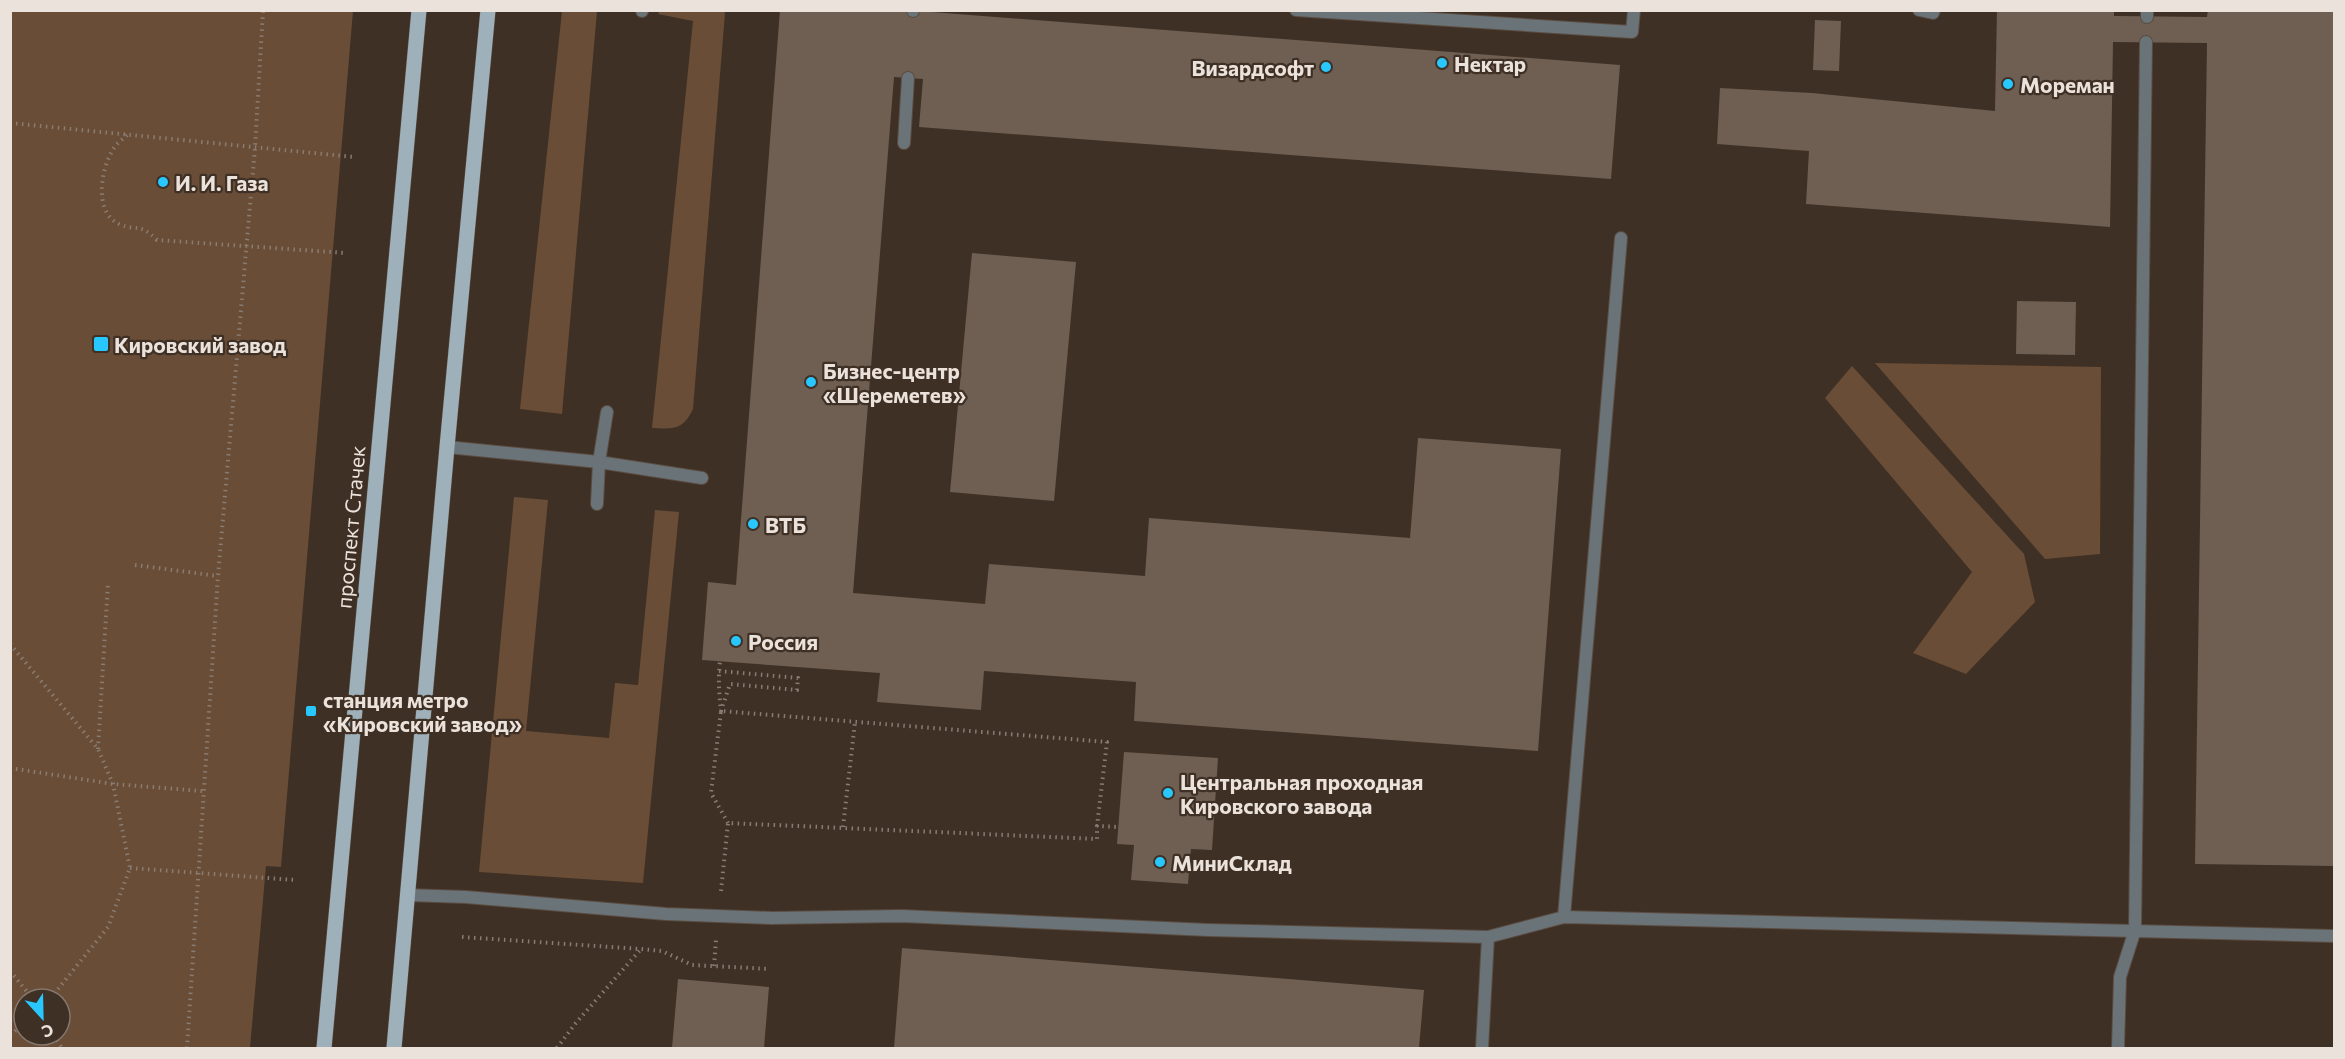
<svg xmlns="http://www.w3.org/2000/svg" width="2345" height="1059" font-family="Commissioner,sans-serif">
<style>
.green{fill:#694d36;fill-rule:evenodd}
.building{fill:#6f5f52}
.lines{fill:none;stroke-linecap:round;stroke-linejoin:round}
.service-casing{stroke:#5b4c42;stroke-width:14}
.minor-casing{stroke:#5b4c42;stroke-width:14}
.primary-casing{stroke:#5b4c42;stroke-width:16}
.path{stroke:#897c73;stroke-width:4;stroke-dasharray:1.5 4.5;stroke-linecap:butt}
.service{stroke:#6a7377;stroke-width:12}
.minor{stroke:#6a7377;stroke-width:12}
.primary{stroke:#9eb1ba;stroke-width:15}
.poi-dot{fill:#28c8ff;stroke:#3f3025;stroke-width:2}
.labels{text-anchor:middle;dominant-baseline:central;stroke-width:4.5;stroke-linejoin:round;paint-order:stroke}
.poi-label{font-size:21px;font-weight:bold;fill:#ebe2db;stroke:#3f3025;text-anchor:start}
.street-label{font-size:21px;fill:#ebe2db;stroke:#3f3025}
</style>
<rect width="100%" height="100%" fill="#3f3025"/>
<g class="green">
<path d="M11,10L353,11L281,867L266,866L250,1048H11ZM24,999H60V1035H24Z"/>
<path d="M660,10H724L725,13L693,409C683,430 674,429 652,428L693,21L658,14Z"/>
<path d="M562,11H597L562,414L520,409Z"/>
<path d="M1875,363L2101,367L2100,554L2045,559Z"/>
<path d="M1852,366L2024,554L2035,602L1966,674L1913,653L1972,572L1825,398Z"/>
<path d="M514,497L548,500L526,731L609,738L615,683L638,685L655,510L679,512L643,883L479,872Z"/>
</g>
<g class="building">
<path d="M780,10H906L1620,65L1611,179L919,127L923,79L894,77L853,593L985,604L989,564L1145,576L1149,518L1410,538L1418,438L1561,449L1538,751L1134,721L1136,682L984,671L981,710L877,702L880,673L702,660L708,582L736,585Z"/>
<path d="M1997,10H2114V16L2207,17L2208,10H2334V866L2195,864L2207,43L2113,42L2110,227L1806,204L1809,151L1717,144L1720,88L1812,93L1995,111Z"/>
<path d="M1815,20L1841,21L1839,71L1813,70Z"/>
<path d="M972,253L1076,262L1054,501L950,492Z"/>
<path d="M2017,301L2076,302L2075,355L2016,354Z"/>
<path d="M1124,752L1218,758L1212,850L1191,849L1188,884L1131,880L1134,845L1117,844Z"/>
<path d="M902,948L1424,990L1419,1048H894Z"/>
<path d="M678,979L769,987L764,1048H672Z"/>
</g>
<g class="lines">
<defs>
<g id="service">
<path d="M1919,10L1933,13L1934,10"/>
<path d="M642,11V10"/>
<path d="M913,11V10"/>
<path d="M2147,17V10"/>
<path d="M904,143L908,78"/>
<path d="M447,447L599,462L702,478"/>
<path d="M597,504L599,462L607,412"/>
<path d="M407,895L466,897L666,914L772,918L902,916L1208,930L1488,937L1564,917L2334,936"/>
<path d="M1564,917L1621,238"/>
<path d="M1482,1048L1488,937"/>
<path d="M2118,1048L2120,977L2135,930L2146,42"/>
</g>
<path id="minor" d="M1296,10L1632,32L1634,10"/>
<g id="primary">
<path d="M324,1048L419,10"/>
<path d="M394,1048L447,447L488,10"/>
</g>
</defs>
<use href="#service" class="service-casing"/>
<use href="#minor" class="minor-casing"/>
<use href="#primary" class="primary-casing"/>
<g class="path">
<path d="M10,123L354,157"/>
<path d="M127,135C123,139 117,143 114,148C101,167 93,212 119,224C138,232 139,222 157,240L346,253"/>
<path d="M135,565L218,576"/>
<path d="M10,644L98,749L113,784L130,868L108,927L50,999"/>
<path d="M719,671L798,678L797,690L730,684L721,711C719,693 718,679 720,661"/>
<path d="M98,749L108,583"/>
<path d="M10,768L113,784L202,791"/>
<path d="M728,823L711,793L721,711L1107,742L1097,826"/>
<path d="M843,827L855,722"/>
<path d="M130,868L295,880"/>
<path d="M721,891L728,823L1097,839V826L1118,827"/>
<path d="M462,937L641,949L662,951L692,965L770,969"/>
<path d="M714,966L716,940"/>
<path d="M10,971L33,999"/>
<path d="M10,1035L24,1024"/>
<path d="M54,1035L62,1048"/>
<path d="M187,1048L218,576L255,148L263,10"/>
<path d="M557,1048L575,1024L641,949"/>
</g>
<use href="#service" class="service"/>
<use href="#minor" class="minor"/>
<use href="#primary" class="primary"/>
</g>
<g class="poi-dot">
<circle cx="1442" cy="63" r="6"/>
<circle cx="1326" cy="67" r="6"/>
<circle cx="2008" cy="84" r="6"/>
<circle cx="163" cy="182" r="6"/>
<rect x="93" y="336" width="16" height="16" rx="3"/>
<circle cx="811" cy="382" r="6"/>
<circle cx="753" cy="524" r="6"/>
<circle cx="736" cy="641" r="6"/>
<rect x="305" y="705" width="12" height="12" rx="3"/>
<circle cx="1168" cy="793" r="6"/>
<circle cx="1160" cy="862" r="6"/>
</g>
<g class="labels">
<g class="poi-label">
<text x="1454" y="63">Нектар</text>
<text x="1314" y="67" text-anchor="end">Визардсофт</text>
<text x="2020" y="84">Мореман</text>
<text x="175" y="182">И. И. Газа</text>
<text x="114" y="344">Кировский завод</text>
<text x="823" y="370">Бизнес-центр<tspan x="823" dy="24">«Шереметев»</tspan></text>
<text x="765" y="524">ВТБ</text>
<text x="748" y="641">Россия</text>
<text x="323" y="699">станция метро<tspan x="323" dy="24">«Кировский завод»</tspan></text>
<text x="1180" y="781">Центральная проходная<tspan x="1180" dy="24">Кировского завода</tspan></text>
<text x="1172" y="862">МиниСклад</text>
</g>
<g class="street-label">
<text transform="translate(350 527) rotate(-85)">проспект Стачек</text>
</g>
</g>
<rect width="2345" height="1059" fill="none" stroke="#ebe2db" stroke-width="24"/>
<g transform="translate(42 1017) rotate(158)"><circle r="28" fill="#3f3025" stroke="#84776e" stroke-width="1.5"/>
<path d="M0-4.5L10 22L0 15L-10 22Z" fill="#28c8ff"/>
<text y="-9" font-size="16" font-weight="bold" text-anchor="middle" fill="#ebe2db">С</text>
</g>
</svg>
